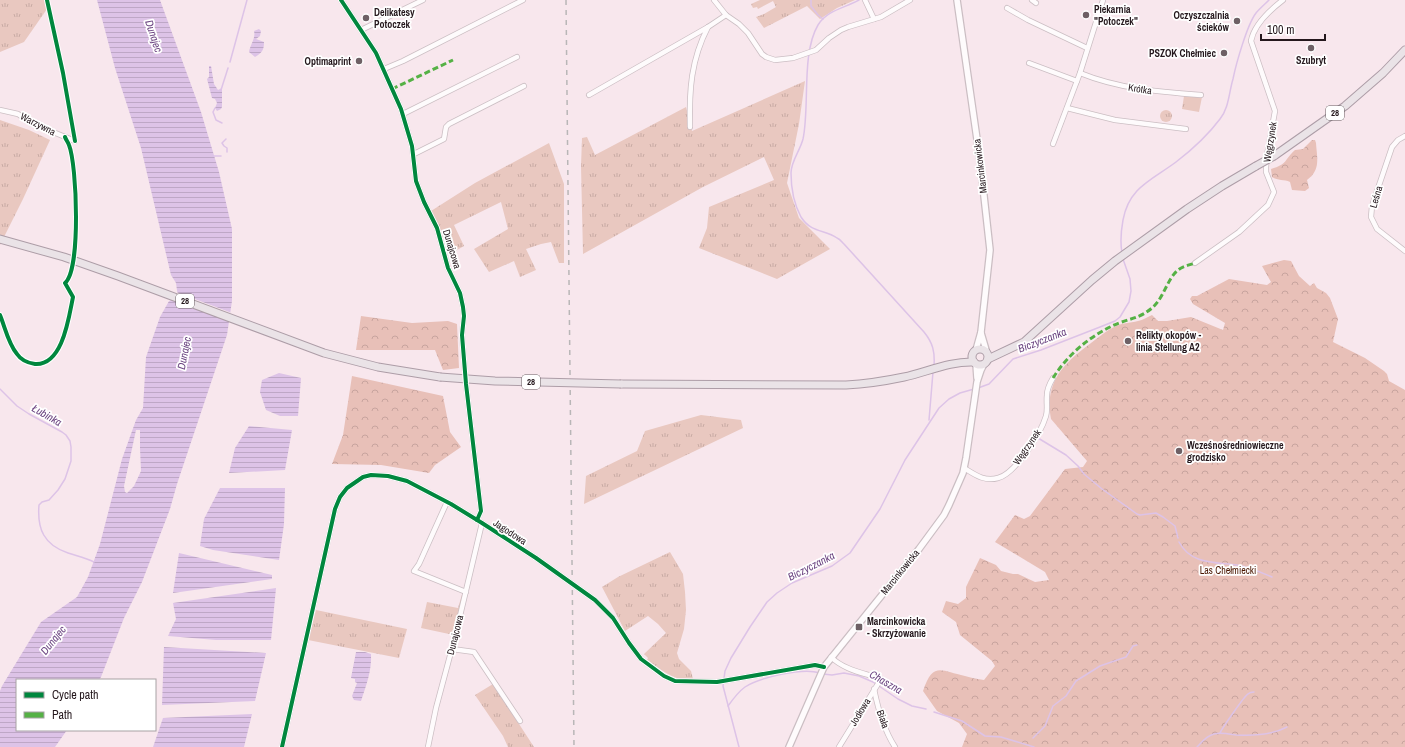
<svg xmlns="http://www.w3.org/2000/svg" width="1405" height="747" font-family="'Archivo Narrow',sans-serif">
<style>
.grass{fill:url(#grass-tufts)}
.forest{fill:url(#forest-crowns)}
.water{fill:url(#water-rules);fill-rule:evenodd}
.pier{fill:#f8e7ed}
.lines{fill:none;stroke-linecap:round;stroke-linejoin:round}
.stream{stroke:#ddc3e7;stroke-width:1.5}
.minor-casing{stroke:#cbbec3;stroke-width:6}
.tertiary-casing{stroke:#cbbec3;stroke-width:8}
.primary-casing{stroke:#ad9da7;stroke-width:9}
.minor{stroke:#fefbfc;stroke-width:4.5}
.tertiary{stroke:#fefbfc;stroke-width:5.5}
.primary{stroke:#eae3e7;stroke-width:7}
.rail{stroke:#b9b6b7;stroke-width:1.5;stroke-dasharray:5 5;stroke-linecap:butt}
.primary-bridge-casing{stroke:#ad9da7;stroke-width:9;stroke-linecap:butt}
.primary-bridge{stroke:#eae3e7;stroke-width:7}
.quiet{stroke:#55b145;stroke-width:3;stroke-dasharray:6 3;stroke-linecap:butt}
.cycleway-casing{stroke:#fff;stroke-width:6}
.cycleway{stroke:#00873e;stroke-width:4}
.poi-dot{fill:#6e6065;stroke:#fff;stroke-width:1.5}
.labels{text-anchor:middle;dominant-baseline:central;stroke-width:3.5;stroke-linejoin:round;paint-order:stroke}
.shield{fill:#fff;stroke:#665d60;stroke-width:1}
.shield-label{font-size:9px;font-weight:bold;fill:#24171c}
.poi-label{font-size:10px;font-weight:bold;fill:#24171c;stroke:#fff;text-anchor:start}
.street-label{font-size:10px;fill:#24171c;stroke:#fff}
.park-label{font-size:10px;fill:#4a1701;stroke:#fff}
.water-label{font-size:11px;font-style:italic;fill:#6b4481;stroke:#fff}
</style>
<defs>
<pattern id="grass-tufts" width="24" height="20" patternUnits="userSpaceOnUse"><rect width="24" height="20" fill="#e9c8c0"/><path d="M3 7l-1-3M5 7V3M7 7l1-3M15 17l-1-3M17 17v-4M19 17l1-3" fill="none" stroke="#c8aba4"/></pattern>
<pattern id="forest-crowns" width="20" height="18" patternUnits="userSpaceOnUse"><rect width="20" height="18" fill="#e8c0b8"/><path d="M2 6a3 3 0 1 1 6 0M12 15a3 3 0 1 1 6 0" fill="none" stroke="#c7a49e"/></pattern>
<pattern id="water-rules" width="6" height="5" patternUnits="userSpaceOnUse"><rect width="6" height="5" fill="#ddc3e7"/><path d="M0 2.5h6" fill="none" stroke="#bea7c6"/></pattern>
</defs>
<rect width="100%" height="100%" fill="#f8e7ed"/>
<g class="grass">
<path d="M0,0H46L47,9L24,42L0,52Z"/>
<path d="M760,0H855L837,8L820,19L807,6L764,28L756,17L764,14L776,7L773,1L758,9L757,7L753,8L751,4Z"/>
<path d="M805,81L799,124L787,183L799,218L830,249L777,279L699,248L707,228L709,207L774,180L764,157L703,187L583,254L581,166L582,138L587,137L595,155L686,107L692,131Z"/>
<path d="M1184,96L1202,97L1199,112L1182,109Z"/>
<circle cx="1166" cy="116" r="6"/>
<path d="M0,120L29,130L50,140L23,199L0,245Z"/>
<path d="M549,143L564,184V263H559L551,242L541,244L526,249L536,270L520,277L514,261L489,272L474,249L508,229L501,202L454,225L464,246L450,254L431,211L475,183Z"/>
<path d="M701,415L741,420L743,428L584,504L586,476L637,451L645,431Z"/>
<path d="M670,552L683,574L685,592L686,610L684,629L677,653L679,659L691,671L693,679C676,683 660,669 647,660L648,658L644,654L666,633L658,624L648,616L625,631L602,587L618,577Z"/>
<path d="M463,591L464,595L455,631L452,633L449,634L421,628L427,602L458,608Z"/>
<path d="M316,610L407,629L399,658L308,640Z"/>
<path d="M493,684L534,747H508L503,736L475,695Z"/>
</g>
<g class="forest">
<path d="M1312,140H1315L1316,143C1317,158 1321,170 1307,180L1309,188L1305,191L1292,190L1290,182C1284,179 1278,181 1272,177L1271,169C1288,164 1284,160 1295,150L1303,149Z"/>
<path d="M1284,260L1291,261L1299,276L1310,286L1314,283L1317,288L1326,293L1330,298L1338,319L1333,342L1365,358L1384,371L1387,374L1389,381L1405,390V747H962L967,734L959,723L937,711L923,691C933,661 941,671 965,676C971,678 978,679 984,680L995,666L992,661L960,635L956,622L942,612L946,601L958,604L966,598V587L980,558L996,565L1001,571L1013,574H1018L1035,582L1049,580L1045,572L995,542L1015,515L1024,519L1030,516L1065,469L1083,467L1087,461L1051,419C1044,382 1064,363 1091,343C1099,337 1106,331 1114,327C1121,323 1130,323 1138,321C1143,320 1147,317 1152,315L1158,321H1167L1191,317L1223,330L1225,323L1193,304L1190,299L1192,296H1197L1229,279L1267,285L1271,282L1262,266Z"/>
<path d="M361,316L412,323L448,321L457,324L459,368L443,370L435,350H356Z"/>
<path d="M352,376L443,396L450,432L461,447L435,465L429,473L381,465L332,464L343,435Z"/>
</g>
<g class="water">
<path d="M97,0H160L201,112L219,172L232,229V301L227,335L177,484L170,509L142,582L124,618L101,677L99,680H17V730H67L55,747H0V691L2,686L41,622L77,597L88,577L100,544L122,459L136,420L143,408L146,357L160,317L169,301L178,298L176,283L171,275L141,148L115,68ZM136,430H140V448L141,471L134,486L127,493L125,492L124,486Z"/>
<path d="M259,29L261,31L260,36L256,39L264,42C264,50 262,53 255,57L249,52C250,45 256,38 254,31Z"/>
<path d="M209,66H211L214,84L218,90L222,88V107L221,109L217,111L215,108L217,103L215,99L212,98L207,79L209,77Z"/>
<path d="M279,373L301,378L298,416H280L266,410L260,392L262,380Z"/>
<path d="M249,426L292,430L285,470L229,473L235,448Z"/>
<path d="M220,488H285L284,524L279,560L213,550L200,546L204,519Z"/>
<path d="M179,553L272,575V579L173,593Z"/>
<path d="M276,588L271,640H216L168,636L176,619L173,603Z"/>
<path d="M164,647L266,653L255,701L162,705Z"/>
<path d="M356,652H365L371,654C372,670 366,686 361,701L354,700L352,696L357,683L355,682V679L351,678Z"/>
<path d="M252,714L244,747H153L163,718Z"/>
</g>
<path class="pier" d="M176,292L232,313L231,322L169,299L176,297Z"/>
<g class="lines">
<g class="stream">
<path d="M811,0V6L818,15L823,19"/>
<path d="M859,0C845,8 827,10 818,25C801,54 810,106 803,139C800,151 791,161 791,173C791,188 794,204 801,217C812,234 825,229 837,238C840,239 842,242 844,244L924,332C933,343 935,352 934,366"/>
<path d="M230,62L247,0"/>
<path d="M221,90L228,68"/>
<path d="M215,108L213,112L216,120L222,123"/>
<path d="M226,139L222,143L224,146L227,148V152"/>
<path d="M213,156H221"/>
<path d="M1122,253C1120,242 1121,231 1123,220C1129,187 1152,180 1176,162C1193,149 1208,135 1220,119C1229,108 1229,92 1233,79C1236,64 1247,25 1256,13C1260,8 1265,4 1269,0"/>
<path d="M978,388L989,384L1013,359L1041,350L1100,327L1115,321L1120,317L1129,302L1131,291L1130,279L1123,259"/>
<path d="M0,389L17,406L29,414L62,432L66,435L70,441L71,447V461L65,479L58,490L49,500L42,502L39,505C37,529 44,545 68,553C77,556 86,558 94,562"/>
<path d="M929,420L933,372"/>
<path d="M1038,438L1066,455L1078,466L1084,474L1102,489L1137,514L1140,515L1156,513L1163,517L1175,526L1178,538"/>
<path d="M1179,542C1191,565 1216,562 1237,565C1249,567 1260,572 1272,577"/>
<path d="M823,674L832,675L844,673L859,676L873,682L898,699L912,706L926,709"/>
<path d="M728,706C733,699 738,692 745,687C758,678 804,667 819,673"/>
<path d="M934,712L962,721L985,736L1001,737L1034,747"/>
<path d="M1220,733C1221,730 1245,695 1248,694C1250,692 1252,692 1254,692"/>
<path d="M1033,738L1045,726L1053,706L1066,696L1076,681L1100,666L1126,657L1133,646L1137,645"/>
<path d="M739,747L723,686L725,671L731,658L750,627L767,602L777,593L792,583L832,566L850,553L880,509L905,460L939,408L949,399L960,393L974,389"/>
<path d="M1197,747C1202,742 1206,736 1214,734C1221,732 1229,734 1236,735C1253,736 1272,735 1287,727"/>
</g>
<defs>
<g id="minor">
<path d="M341,0L376,53L401,109L412,146L416,181L424,202L437,228L448,268L460,293L463,307L464,316L462,335L466,384L481,511L477,520"/>
<path d="M714,0L726,15L739,24L748,33L762,54L766,57L775,60L793,58L816,50L829,38L841,30L848,27L881,17L910,0"/>
<path d="M865,0L874,19"/>
<path d="M1032,0L1036,3"/>
<path d="M1007,8L1028,20L1087,48"/>
<path d="M361,30L423,0"/>
<path d="M1029,63L1077,81"/>
<path d="M384,69L403,61L523,0"/>
<path d="M1080,73C1119,89 1160,92 1201,95"/>
<path d="M589,95L708,27L726,15"/>
<path d="M1067,108L1115,120L1186,129"/>
<path d="M0,110L18,114L31,123L75,141"/>
<path d="M403,114L517,57"/>
<path d="M690,127C689,90 691,60 708,27"/>
<path d="M1405,136L1398,140L1392,147L1372,206L1371,217L1377,229L1405,251"/>
<path d="M1053,144L1080,73L1103,0"/>
<path d="M414,154L444,139L446,127L449,124L524,86"/>
<path d="M1195,263L1239,232L1268,205L1274,192L1266,172V167L1267,155L1275,111L1251,41C1254,24 1270,10 1283,0"/>
<path d="M964,468C974,474 984,482 998,478C1015,474 1041,433 1046,416C1048,409 1046,402 1047,395C1047,389 1050,383 1053,378"/>
<path d="M447,502L419,564L414,571L466,592"/>
<path d="M452,649L474,652L520,721"/>
<path d="M831,657C844,670 864,673 881,679L839,747"/>
<path d="M874,689C878,709 884,730 895,747"/>
<path d="M282,747L335,509L340,497L347,488L363,477L371,475L388,476L407,481L451,504L482,523L536,558L595,600L613,618L629,643L641,659L664,676L675,681L717,682L815,665L824,667"/>
<path d="M428,747L436,708L455,637L482,523"/>
</g>
<g id="tertiary">
<path d="M957,0L980,160L990,250L981,332L976,350"/>
<path d="M981,333L986,350"/>
<path d="M976,364L977,378"/>
<path d="M789,747L824,667L919,549L944,515L949,505L963,473L966,458L977,382L981,370L984,364"/>
</g>
<g id="primary">
<path d="M1274,156L1345,106L1383,73L1405,50"/>
<path d="M0,239L64,257L118,276L324,353L378,367L440,377"/>
<circle cx="980" cy="357" r="8"/>
<path d="M988,359L1024,342L1092,280L1115,261L1187,209L1222,186L1256,166"/>
<path d="M621,384L846,385C866,384 885,381 904,377C927,372 950,361 974,362"/>
</g>
</defs>
<use href="#minor" class="minor-casing"/>
<use href="#tertiary" class="tertiary-casing"/>
<use href="#primary" class="primary-casing"/>
<use href="#minor" class="minor"/>
<use href="#tertiary" class="tertiary"/>
<use href="#primary" class="primary"/>
<path class="rail" d="M566,0L574,747"/>
<defs>
<g id="primary-bridge">
<path d="M1256,166L1274,156"/>
<path d="M440,377L495,381L621,384"/>
</g>
</defs>
<use href="#primary-bridge" class="primary-bridge-casing"/>
<use href="#primary-bridge" class="primary-bridge"/>
<g class="quiet">
<path d="M392,89L453,60"/>
<path d="M1053,378C1068,354 1092,334 1119,323C1132,318 1140,318 1152,308C1164,298 1167,279 1178,270C1183,266 1190,265 1195,263"/>
</g>
<defs>
<g id="cycleway">
<path d="M47,0L63,73L75,141"/>
<path d="M341,0L376,53L401,109L412,146L416,181L424,202L437,228L448,268L460,293L463,307L464,316L462,335L466,384L481,511L477,520"/>
<path d="M0,315C5,327 8,343 17,354C21,360 28,363 35,364C63,366 69,316 73,297L65,283C81,270 77,165 69,145C68,142 66,140 65,137"/>
<path d="M282,747L335,509L340,497L347,488L363,477L371,475L388,476L407,481L451,504L482,523L536,558L595,600L613,618L629,643L641,659L664,676L675,681L717,682L815,665L824,667"/>
</g>
</defs>
<use href="#cycleway" class="cycleway-casing"/>
<use href="#cycleway" class="cycleway"/>
</g>
<g class="poi-dot">
<circle cx="1086" cy="15" r="4"/>
<circle cx="366" cy="18" r="4"/>
<circle cx="1237" cy="21" r="4"/>
<circle cx="1311" cy="48" r="4"/>
<circle cx="1224" cy="53" r="4"/>
<circle cx="359" cy="61" r="4"/>
<circle cx="1128" cy="341" r="4"/>
<circle cx="1179" cy="451" r="4"/>
<rect x="855" y="623" width="8" height="8" rx="2"/>
</g>
<g class="labels">
<g class="shield">
<rect x="1326" y="106" width="18" height="14" rx="3"/>
<rect x="176" y="294" width="18" height="14" rx="3"/>
<rect x="522" y="375" width="18" height="14" rx="3"/>
</g>
<g class="shield-label">
<text x="1335" y="113">28</text>
<text x="185" y="301">28</text>
<text x="531" y="382">28</text>
</g>
<g class="poi-label">
<text x="1094" y="9">Piekarnia<tspan x="1094" dy="12">"Potoczek"</tspan></text>
<text x="374" y="12">Delikatesy<tspan x="374" dy="12">Potoczek</tspan></text>
<text x="1229" y="15" text-anchor="end">Oczyszczalnia<tspan x="1229" dy="12">ścieków</tspan></text>
<text x="1216" y="53" text-anchor="end">PSZOK Chełmiec</text>
<text x="1311" y="60" text-anchor="middle">Szubryt</text>
<text x="351" y="61" text-anchor="end">Optimaprint</text>
<text x="1136" y="335">Relikty okopów -<tspan x="1136" dy="12">linia Stellung A2</tspan></text>
<text x="1187" y="445">Wcześnośredniowieczne<tspan x="1187" dy="12">grodzisko</tspan></text>
<text x="867" y="621">Marcinkowicka<tspan x="867" dy="12">- Skrzyżowanie</tspan></text>
</g>
<g class="street-label">
<text transform="translate(1140 89) rotate(9)">Krótka</text>
<text transform="translate(38 124) rotate(27)">Warzywna</text>
<text transform="translate(1270 142) rotate(-81)">Węgrzynek</text>
<text transform="translate(980 166) rotate(-97)">Marcinkowicka</text>
<text transform="translate(1376 197) rotate(-74)">Leśna</text>
<text transform="translate(452 249) rotate(73)">Dunajcowa</text>
<text transform="translate(1027 447) rotate(-55)">Węgrzynek</text>
<text transform="translate(510 532) rotate(33)">Jagodowa</text>
<text transform="translate(900 572) rotate(-51)">Marcinkowicka</text>
<text transform="translate(455 635) rotate(-76)">Dunajcowa</text>
<text transform="translate(860 712) rotate(-59)">Jodłowa</text>
<text transform="translate(883 719) rotate(70)">Biała</text>
</g>
<g class="park-label">
<text x="1228" y="570">Las Chełmiecki</text>
</g>
<g class="water-label">
<text transform="translate(154 36) rotate(72)">Dunajec</text>
<text transform="translate(1042 340) rotate(-21)">Biczyczanka</text>
<text transform="translate(184 353) rotate(-79)">Dunajec</text>
<text transform="translate(47 415) rotate(30)">Łubinka</text>
<text transform="translate(811 566) rotate(-27)">Biczyczanka</text>
<text transform="translate(53 640) rotate(-51)">Dunajec</text>
<text transform="translate(886 682) rotate(30)">Chaszna</text>
</g>
</g>
<rect x="16" y="679" width="140" height="52" fill="#ffffff" stroke="#a7a2a4"/>
<rect x="24" y="692" width="20" height="6" fill="#00873e" stroke="#a7a2a4"/>
<text x="52" y="699" font-size="12" fill="#24171c">Cycle path</text>
<rect x="24" y="712" width="20" height="6" fill="#55b145" stroke="#a7a2a4"/>
<text x="52" y="719" font-size="12" fill="#24171c">Path</text>
<path d="M1261 34v6h64v-6" fill="none" stroke="#24171c" stroke-width="2"/>
<text x="1267" y="34" font-size="12" fill="#24171c" stroke="#ffffff" stroke-width="3" paint-order="stroke">100 m</text>
</svg>
